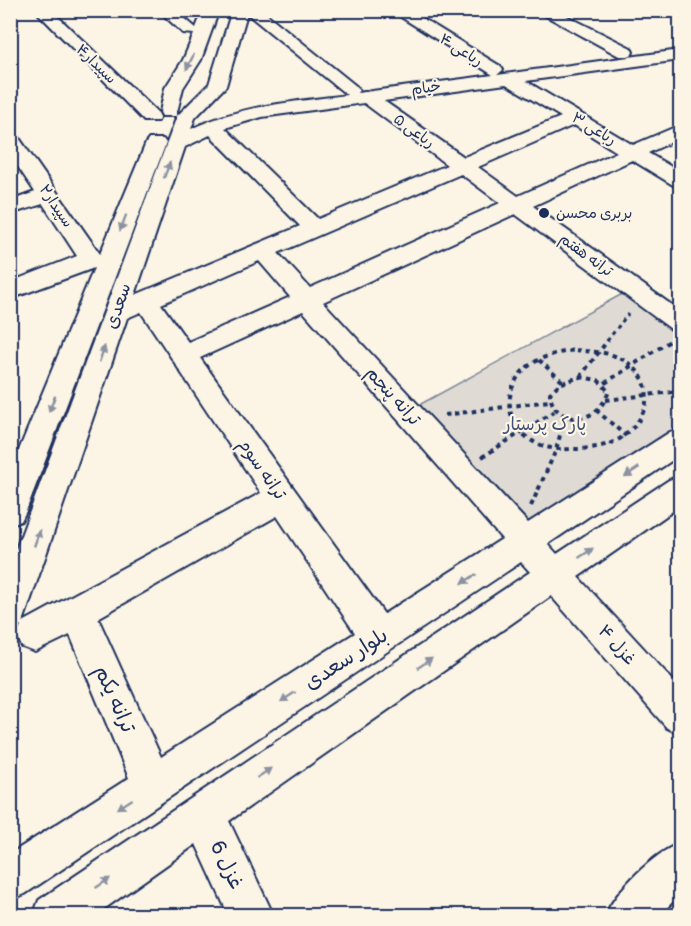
<svg xmlns="http://www.w3.org/2000/svg" width="691" height="926" font-family="Pangolin,'Playpen Sans Arabic',sans-serif">
<style>
.green{fill:#dfdbd4;stroke:#7d8599;stroke-width:1.5}
.lines{fill:none;stroke-linecap:round;stroke-linejoin:round}
.minor-casing{stroke:#1b2f5e;stroke-width:4}
.path-far1{stroke:#1b2f5e;stroke-width:3;stroke-dasharray:4 4;stroke-linecap:butt}
.path{stroke:#1b2f5e;stroke-width:4;stroke-dasharray:4.5 4.5;stroke-linecap:butt}
.minor{fill:#fcf5e5;fill-rule:evenodd}
.oneway{fill:#8c92a2}
.poi-dot{fill:#1b2f5e;stroke:#fcf5e5;stroke-width:2}
.labels{text-anchor:middle;dominant-baseline:central;stroke-width:4.5;stroke-linejoin:round;paint-order:stroke}
.far-street-label{font-size:15px;fill:#1b2f5e;stroke:#fcf5e5}
.far-poi-label{font-size:15px;fill:#1b2f5e;stroke:#fcf5e5;text-anchor:start}
.street-label{font-size:18px;fill:#1b2f5e;stroke:#fcf5e5}
.park-label{font-size:18px;fill:#425176;stroke:#fcf5e5}
.near-street-label{font-size:21px;fill:#1b2f5e;stroke:#fcf5e5}
</style>
<rect width="100%" height="100%" fill="#fcf5e5"/>
<filter id="ink" filterUnits="userSpaceOnUse"><feTurbulence type="fractalNoise" baseFrequency=".0167" numOctaves="2"/><feDisplacementMap in="SourceGraphic" scale="12" xChannelSelector="R" yChannelSelector="G"/><feConvolveMatrix kernelMatrix="1 2 1 2 8 2 1 2 1" color-interpolation-filters="sRGB"/></filter>
<g filter="url(#ink)">
<path class="green" d="M626,292L680,333V425L531,524L419,405Z"/>
<g class="lines">
<defs>
<g id="minor">
<path d="M35,10H51L158,113L160,117L158,121H144Z"/>
<path d="M158,10H175L196,28L203,10H219L201,60L183,88L176,116H162L160,112L165,88L183,60L194,34L183,33Z"/>
<path d="M232,10H248L226,86L195,118L191,129C240,105 295,102 347,95L251,17L249,14L252,10L263,11L356,86L359,90L357,93L493,75L390,10H409L500,66L503,70L497,75L680,50V60L526,81L633,145L680,125V138L648,153L680,172V187L673,185L632,160L533,206L680,311V332L671,329L515,214L323,302L528,523L670,432L680,428V455L548,544L557,554L669,480L680,476V506L578,577L680,688V734L667,728L551,596L229,821L274,916H229L196,844L94,916H33L39,900L530,572L521,562L25,894L10,900V854L129,778L70,635L35,652L22,647L17,635L21,625L10,630V565L177,116L209,84ZM506,84L561,117L464,157L384,101ZM364,103L447,165L318,219L225,128L262,117ZM574,125L617,152L518,196L478,167ZM210,135L300,226L135,295L185,147ZM461,174L500,203L310,288L278,253ZM259,261L290,297L188,342L161,304ZM303,311L502,539L384,614L200,358ZM141,312L261,493L23,622L127,318ZM277,516L355,633L161,757L98,618Z"/>
<path d="M535,10H555L631,48L633,52L631,56H619Z"/>
<path d="M10,133L17,135L100,254L146,143L149,139H163L166,143L26,511L21,521L10,525V472L94,268L10,299V282L77,256L43,204L10,214V201L35,192L10,155Z"/>
<path d="M680,843V894L659,916H605C616,890 654,853 680,843Z"/>
</g>
</defs>
<use href="#minor" class="minor-casing"/>
<path class="path-far1" d="M607,341L628,314"/>
<g class="path">
<path d="M576,350C587,352 601,351 612,355C656,370 657,413 621,438C607,447 589,449 572,449C557,450 542,448 529,439C501,419 504,381 533,363C546,355 561,352 576,350Z"/>
<path d="M539,360L563,382"/>
<path d="M580,377L598,380L609,392C606,397 603,405 598,409C581,426 551,418 550,393L559,384Z"/>
<path d="M580,377L608,340"/>
<path d="M605,383L670,341"/>
<path d="M606,400L680,391"/>
<path d="M596,410L626,436"/>
<path d="M445,415L549,401"/>
<path d="M482,457L555,411"/>
<path d="M531,506L556,450L565,417"/>
</g>
<use href="#minor" class="minor"/>
</g>
<defs><path id="oneway-solid" d="M-6-.8H1V-3.2L6.5 0L1 3.2V.8H-6Z" transform="scale(1.5)"/></defs>
<g class="oneway">
<use href="#oneway-solid" transform="translate(190 62) rotate(117)"/>
<use href="#oneway-solid" transform="translate(167 170) rotate(-69)"/>
<use href="#oneway-solid" transform="translate(123 223) rotate(111)"/>
<use href="#oneway-solid" transform="translate(102 354) rotate(-71)"/>
<use href="#oneway-solid" transform="translate(52 404) rotate(111)"/>
<use href="#oneway-solid" transform="translate(632 472) rotate(147)"/>
<use href="#oneway-solid" transform="translate(37 538) rotate(-71)"/>
<use href="#oneway-solid" transform="translate(586 553) rotate(-34)"/>
<use href="#oneway-solid" transform="translate(469 579) rotate(147)"/>
<use href="#oneway-solid" transform="translate(425 663) rotate(-34)"/>
<use href="#oneway-solid" transform="translate(288 697) rotate(147)"/>
<use href="#oneway-solid" transform="translate(264 773) rotate(-34)"/>
<use href="#oneway-solid" transform="translate(125 804) rotate(147)"/>
<use href="#oneway-solid" transform="translate(103 883) rotate(-34)"/>
</g>
</g>
<circle class="poi-dot" cx="544" cy="213" r="6"/>
<g class="labels">
<g class="far-street-label">
<text transform="translate(461 50) rotate(32)">رباعی ۴</text>
<text transform="translate(96 64) rotate(44)">سپیدار۴</text>
<text transform="translate(426 88) rotate(-8)">خیام</text>
<text transform="translate(594 129) rotate(31)">رباعی ۳</text>
<text transform="translate(414 131) rotate(36)">رباعی ۵</text>
<text transform="translate(56 206) rotate(56)">سپیدار۲</text>
<text transform="translate(586 255) rotate(36)">ترانه هفتم</text>
</g>
<g class="far-poi-label">
<text x="556" y="213">بربری محسن</text>
</g>
<g class="street-label">
<text transform="translate(118 306) rotate(-71)">سعدی</text>
<text transform="translate(393 396) rotate(48)">ترانه پنجم</text>
<text transform="translate(262 469) rotate(55)">ترانه سوم</text>
<text transform="translate(617 645) rotate(48)">غزل ۴</text>
</g>
<g class="park-label">
<text x="545" y="424">پارک پرستار</text>
</g>
<g class="near-street-label">
<text transform="translate(346 659) rotate(-33)">بلوار سعدی</text>
<text transform="translate(115 699) rotate(66)">ترانه یکم</text>
<text transform="translate(227 865) rotate(64)">غزل 6</text>
</g>
</g>
<rect width="691" height="926" fill="none" stroke="#fcf5e5" stroke-width="36"/>
<rect x="18" y="18" width="655" height="890" fill="none" stroke="#1b2f5e" stroke-width="2" filter="url(#ink)"/>
</svg>
